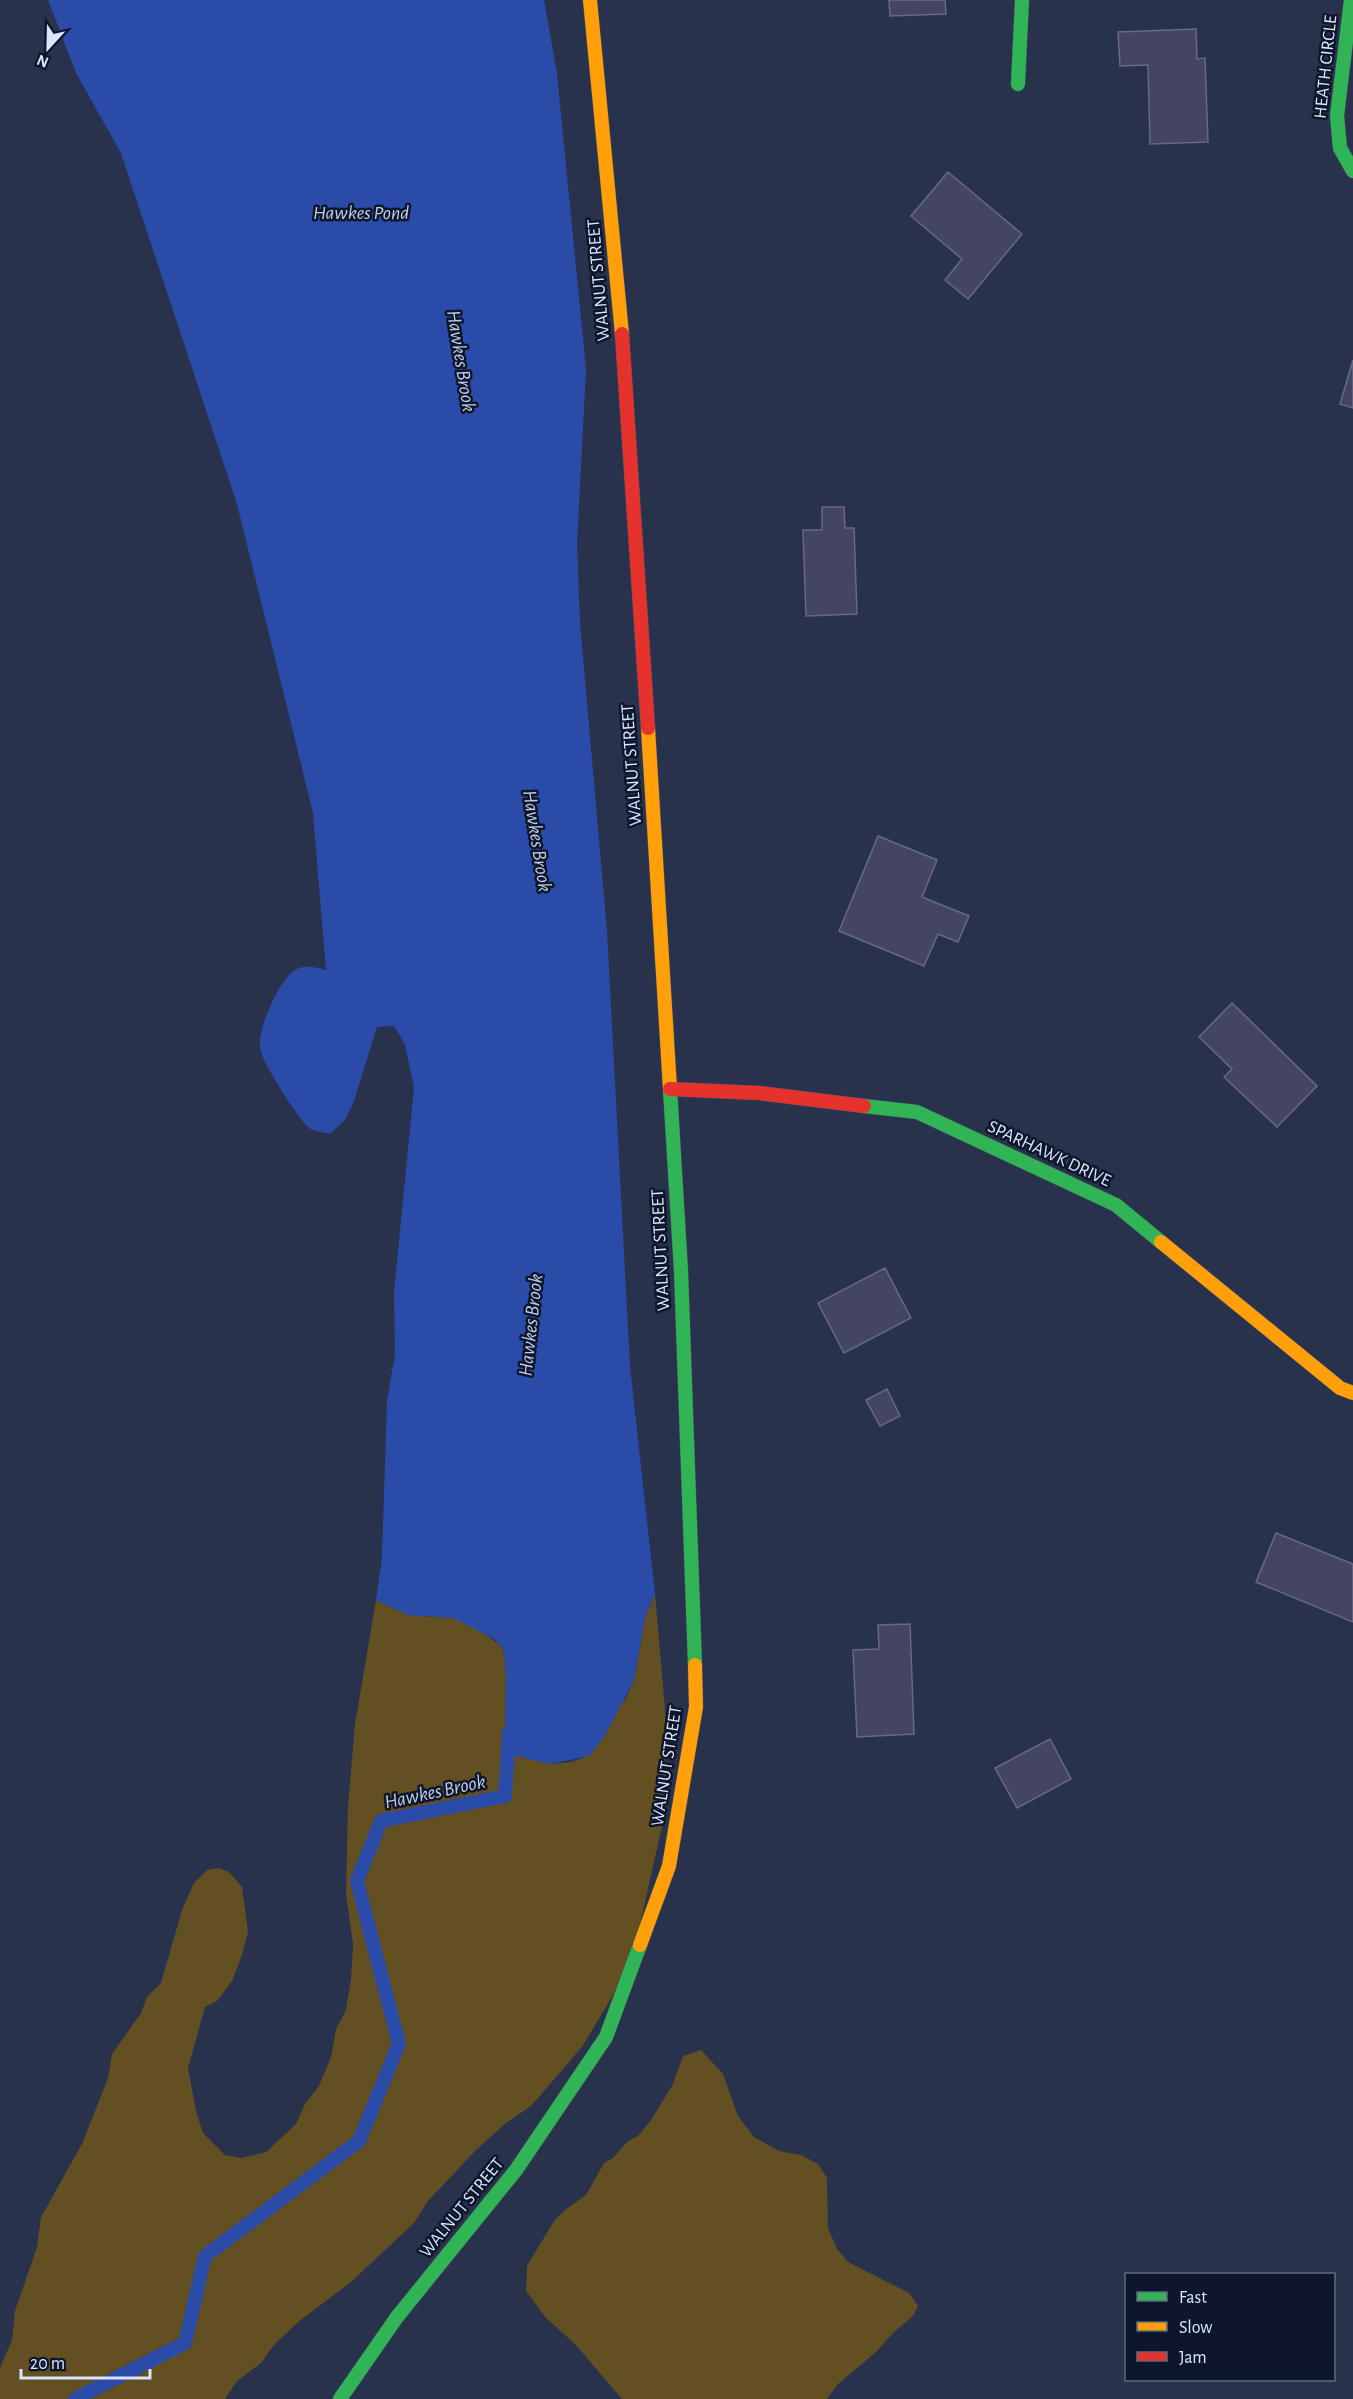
<svg xmlns="http://www.w3.org/2000/svg" width="1353" height="2399" font-family="'Alegreya Sans',sans-serif">
<style>
.green{fill:#624f22}
.water{fill:#2b4ba8}
.lines{fill:none;stroke-linecap:round;stroke-linejoin:round}
.stream{stroke:#2b4ba8;stroke-width:14}
.building{fill:#444565;stroke:#676a81;stroke-width:1.5}
.fast-casing{stroke:#444d62;stroke-width:15}
.slow-casing{stroke:#444d62;stroke-width:15}
.jam-casing{stroke:#444d62;stroke-width:15}
.fast{stroke:#30b455;stroke-width:14}
.slow{stroke:#ff9f0a;stroke-width:14}
.jam{stroke:#e5322d;stroke-width:14}
.labels{text-anchor:middle;dominant-baseline:central;stroke-width:5;stroke-linejoin:round;paint-order:stroke}
.street-label{font-size:18px;fill:#dbe6fe;stroke:#0e162b}
.water-label{font-size:20px;font-style:italic;fill:#c2cee8;stroke:#0e162b}
</style>
<rect width="100%" height="100%" fill="#29324c"/>
<g class="green">
<path d="M655,1594L667,1732L664,1817L631,1965L582,2047L531,2106L506,2123L476,2150L428,2201L414,2223L351,2282L298,2322L274,2345L261,2363L237,2381L225,2399H0V2368L12,2340L15,2311L37,2247L41,2217L82,2144L108,2078L112,2054L141,2013L147,1997L161,1983L182,1910L194,1883L207,1870L219,1868L229,1872L242,1887L248,1932L242,1955L232,1981L217,2001L205,2007L188,2068L196,2111L203,2133L225,2155L241,2158L266,2152L296,2124L305,2104L319,2086L331,2057L336,2029L346,2010L351,1979L353,1944L346,1894L348,1807L355,1724L376,1600L408,1615L453,1618L477,1627L503,1648L506,1674L505,1745L512,1755L550,1764L571,1762L588,1756L611,1717L625,1700L634,1681L645,1618Z"/>
<path d="M701,2050L723,2074L738,2116L754,2137L779,2151L801,2155L818,2164L827,2178L828,2228L837,2249L848,2262L909,2293L918,2306L913,2316L893,2333L876,2352L837,2385L827,2399H622L575,2344L546,2318L526,2291L527,2266L554,2221L565,2210L586,2195L604,2163L613,2158L627,2142L638,2136L651,2120L672,2086L683,2056Z"/>
</g>
<path class="water" d="M48,0H544L557,74L586,369L577,545L580,623L607,931L630,1366L655,1594L645,1618L634,1681L604,1737L589,1756L550,1764L512,1755L505,1745L506,1674L503,1648L494,1639L453,1618L408,1615L376,1600L382,1557L387,1401L395,1354L394,1292L414,1088L405,1044L394,1026L377,1027L354,1101L345,1120L330,1134C324,1132 313,1132 308,1127C297,1116 262,1063 260,1048C257,1030 279,980 295,970C305,964 317,968 326,970L313,813L237,504L121,153L76,73Z"/>
<g class="lines">
<path class="stream" d="M75,2399L185,2343L205,2256L359,2141L399,2044L357,1881L381,1821L505,1796L509,1732"/>
</g>
<g class="building">
<path d="M889,0H945L946,14L890,16Z"/>
<path d="M1196,29L1197,59L1205,58L1208,142L1150,144L1148,65L1120,66L1118,32Z"/>
<path d="M948,172L1022,234L968,299L945,280L962,259L911,216Z"/>
<path d="M1353,360V408L1340,404Z"/>
<path d="M822,507H844L845,528H854L857,614L806,616L803,530H822Z"/>
<path d="M878,836L937,860L922,897L969,916L958,942L938,934L924,966L839,931Z"/>
<path d="M1232,1003L1317,1086L1277,1127L1224,1077L1232,1069L1199,1037Z"/>
<path d="M885,1268L911,1318L844,1353L818,1303Z"/>
<path d="M887,1389L900,1416L880,1426L866,1400Z"/>
<path d="M1276,1533L1353,1564V1622L1256,1582Z"/>
<path d="M910,1624L914,1734L857,1737L853,1650L879,1649L878,1625Z"/>
<path d="M1050,1739L1071,1779L1017,1808L995,1768Z"/>
</g>
<g class="lines">
<defs>
<g id="fast">
<path d="M1351,0L1337,116L1340,148L1353,171"/>
<path d="M1018,84L1022,0"/>
<path d="M670,1089L681,1271L695,1665"/>
<path d="M864,1106L917,1112L1116,1205L1161,1242"/>
<path d="M340,2399L397,2317L516,2170L606,2037L640,1945"/>
</g>
<g id="slow">
<path d="M590,0L622,334"/>
<path d="M648,728L670,1089"/>
<path d="M1161,1242L1340,1388L1353,1393"/>
<path d="M640,1945L669,1866L696,1707L695,1665"/>
</g>
<g id="jam">
<path d="M622,334L648,728"/>
<path d="M670,1089L759,1093L864,1106"/>
</g>
</defs>
<use href="#fast" class="fast-casing"/>
<use href="#slow" class="slow-casing"/>
<use href="#jam" class="jam-casing"/>
<use href="#fast" class="fast"/>
<use href="#slow" class="slow"/>
<use href="#jam" class="jam"/>
</g>
<g class="labels">
<g class="street-label">
<text transform="translate(1326 67) rotate(-84)">HEATH CIRCLE</text>
<text transform="translate(599 280) rotate(-95)">WALNUT STREET</text>
<text transform="translate(632 765) rotate(-94)">WALNUT STREET</text>
<text transform="translate(1049 1154) rotate(25)">SPARHAWK DRIVE</text>
<text transform="translate(661 1250) rotate(-93)">WALNUT STREET</text>
<text transform="translate(667 1766) rotate(-81)">WALNUT STREET</text>
<text transform="translate(462 2208) rotate(-51)">WALNUT STREET</text>
</g>
<g class="water-label">
<text x="361" y="213">Hawkes Pond</text>
<text transform="translate(461 361) rotate(81)">Hawkes Brook</text>
<text transform="translate(537 841) rotate(81)">Hawkes Brook</text>
<text transform="translate(531 1325) rotate(-84)">Hawkes Brook</text>
<text transform="translate(435 1792) rotate(-12)">Hawkes Brook</text>
</g>
</g>
<rect x="1125" y="2273" width="210" height="108" fill="#0e162b" stroke="#60697f" stroke-width="1.5"/>
<rect x="1137" y="2292" width="30" height="9" fill="#30b455" stroke="#60697f" stroke-width="1.5"/>
<text x="1179" y="2303" font-size="18" fill="#dbe6fe">Fast</text>
<rect x="1137" y="2322" width="30" height="9" fill="#ff9f0a" stroke="#60697f" stroke-width="1.5"/>
<text x="1179" y="2333" font-size="18" fill="#dbe6fe">Slow</text>
<rect x="1137" y="2352" width="30" height="9" fill="#e5322d" stroke="#60697f" stroke-width="1.5"/>
<text x="1179" y="2363" font-size="18" fill="#dbe6fe">Jam</text>
<g transform="translate(48 48) rotate(202)" stroke="#0e162b" stroke-width="4.5" paint-order="stroke">
<path d="M0-4.5L10 22L0 15L-10 22Z" fill="#dbe6fe"/>
<text y="-9" font-size="16" font-weight="bold" text-anchor="middle" fill="#dbe6fe">N</text>
</g>
<path d="M21 2369v9h129v-9" fill="none" stroke="#dbe6fe" stroke-width="3"/>
<text x="30" y="2369" font-size="18" fill="#dbe6fe" stroke="#0e162b" stroke-width="4.5" paint-order="stroke">20 m</text>
</svg>
